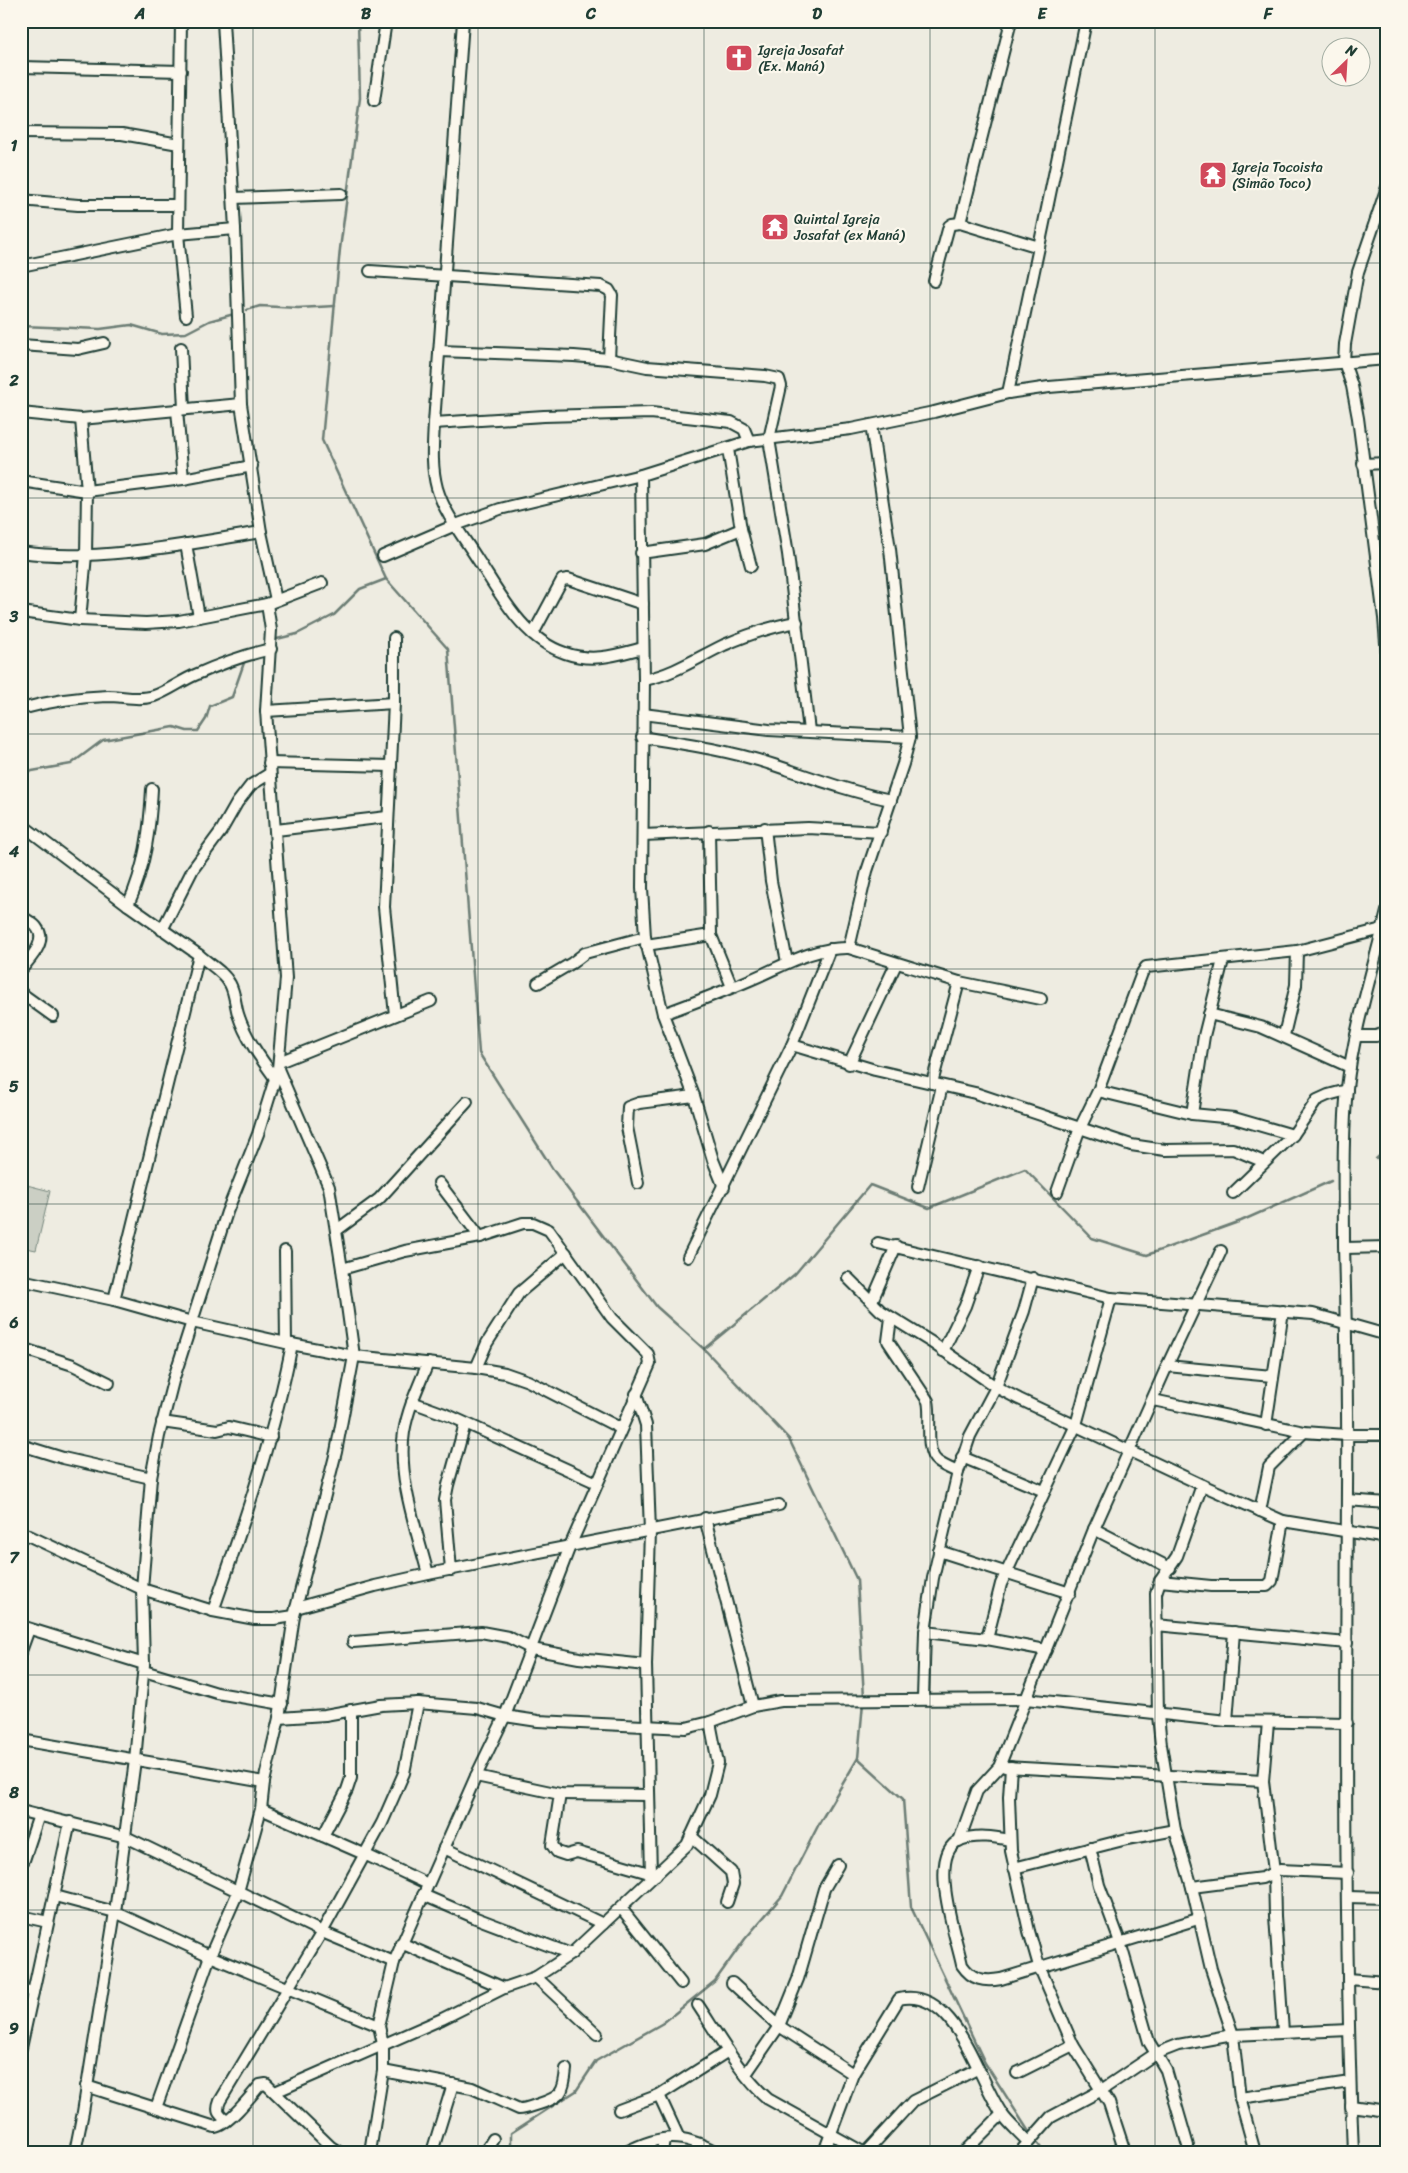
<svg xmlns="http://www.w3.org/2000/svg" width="1408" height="2173" font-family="Sriracha,sans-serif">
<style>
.green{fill:#cbcfc4;stroke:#75867c}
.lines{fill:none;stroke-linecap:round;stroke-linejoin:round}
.stream{stroke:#6c7d74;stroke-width:2.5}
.minor-casing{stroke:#1f3d34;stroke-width:14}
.minor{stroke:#fbf7ec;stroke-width:10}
.grid{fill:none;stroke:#1f3d34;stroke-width:1;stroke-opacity:0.55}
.labels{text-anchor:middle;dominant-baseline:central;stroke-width:4.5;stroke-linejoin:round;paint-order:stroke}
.poi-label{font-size:14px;fill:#1f3d34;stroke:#fbf7ec;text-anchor:start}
.neatline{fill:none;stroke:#1f3d34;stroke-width:2}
.grid-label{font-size:16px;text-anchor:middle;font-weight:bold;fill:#1f3d34}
</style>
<rect width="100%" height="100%" fill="#eeece1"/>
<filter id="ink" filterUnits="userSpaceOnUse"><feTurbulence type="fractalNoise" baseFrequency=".02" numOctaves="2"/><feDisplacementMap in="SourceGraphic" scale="10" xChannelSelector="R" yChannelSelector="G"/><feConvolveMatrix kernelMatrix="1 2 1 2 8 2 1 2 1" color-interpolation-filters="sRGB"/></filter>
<g filter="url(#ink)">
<path class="green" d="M23,1184L50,1191L36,1250L21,1247V1192Z"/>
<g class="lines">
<g class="stream">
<path d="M358,21L360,98L340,249L322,440L386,579L448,649L479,1053L554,1171L657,1307L704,1349"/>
<path d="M247,310L260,306L298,308L335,306"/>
<path d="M21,326L100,329L131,325L162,334L186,333L209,321L234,314"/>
<path d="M273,640L297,634L334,615L360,589L386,579"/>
<path d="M253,650L268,642"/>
<path d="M21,773L71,764L103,740L174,727L187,731H198L206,719L210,706L232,697L245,660"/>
<path d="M1376,1159L1387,1149"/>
<path d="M864,1697L857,1580L789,1439L704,1349L795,1274L870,1185L929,1208L1025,1169L1092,1238L1147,1255L1241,1221L1331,1181"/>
<path d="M863,1703L858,1758L903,1799L911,1907L985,2063L1031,2135"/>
<path d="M1034,2139L1044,2152"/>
<path d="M511,2152V2133L576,2091L596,2061L663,2023L715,1981L745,1939L782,1896L820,1822L858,1758"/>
</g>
<defs>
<g id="minor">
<path d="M181,21L178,234L186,316"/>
<path d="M223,21L235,229L241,404L261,532L276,600"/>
<path d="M463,21L434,423C433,445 431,466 437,488C445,515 463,536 478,560C501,595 523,639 565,653C593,663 616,655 643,648"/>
<path d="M21,67L181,71"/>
<path d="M374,101L386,21"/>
<path d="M21,133L122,134L179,144"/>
<path d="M1387,187L1358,272L1345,344L1344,362L1352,386L1358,418L1384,618L1387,656"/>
<path d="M233,198L341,194"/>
<path d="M21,200L78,205H178"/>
<path d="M960,223L1011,21"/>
<path d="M1039,247L1086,21"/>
<path d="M21,266L178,234L235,229"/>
<path d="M370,271L601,286L609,290L612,295L609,359"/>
<path d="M934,281L949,226L952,224L960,223L1039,247L1008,393"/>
<path d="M21,345L78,349L104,343"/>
<path d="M181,348L184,409"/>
<path d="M439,351L574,356L609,359L647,367L765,376L779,379L781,386L779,395L769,439L788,554L809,731"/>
<path d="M177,410L183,479"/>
<path d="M21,413L81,419L241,404"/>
<path d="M434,423L544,416L651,413L731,422L744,429L749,441"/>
<path d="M728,449L741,529L751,566"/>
<path d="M1363,464L1387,463"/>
<path d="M641,475L644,680L642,888L645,937L663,1014L694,1096L713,1160L724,1187"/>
<path d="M21,481L87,491L183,479L252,466"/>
<path d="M186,544L199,617"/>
<path d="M21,552C96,563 187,544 261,532"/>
<path d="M641,553L705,544L741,529"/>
<path d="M383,556L453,526L500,509L641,475L749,441L851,429L934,412L1008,393L1049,387L1387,359"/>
<path d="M21,612L80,620L146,623L179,621L267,604L322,583"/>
<path d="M80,620L86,555L87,491L81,419"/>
<path d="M533,634L562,580L568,579L643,604"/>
<path d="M394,638V703L384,907L395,1015"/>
<path d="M644,680C674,674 697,658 724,645C747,635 773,626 797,622"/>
<path d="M21,709C50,701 78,697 108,696C123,696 139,701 154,696C168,691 181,681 195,675C220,664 244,655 271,649"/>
<path d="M266,711L394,703"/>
<path d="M643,714L769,730L910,737"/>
<path d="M642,737C686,744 732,751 774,765C813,778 851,792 891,800"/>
<path d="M269,763L391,766"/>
<path d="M21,824L128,905L199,955L114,1300"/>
<path d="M765,828L771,881L787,962"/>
<path d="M276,830L387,817"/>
<path d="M709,831L711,935L732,987"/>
<path d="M643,835L808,828L881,832"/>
<path d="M128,905C145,868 150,830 152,789"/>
<path d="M21,916C26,920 34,923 37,928C48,942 29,959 21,970"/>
<path d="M162,930L193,869L221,831L237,803L251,785L269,774"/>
<path d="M646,945L711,935"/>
<path d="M849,948L867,871L903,764L910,737L890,549L871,425"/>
<path d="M199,955C209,964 224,972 230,984C235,993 235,1004 238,1014C245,1037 261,1059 275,1078"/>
<path d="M538,983L572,963L585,953L645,937"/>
<path d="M21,993L53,1016"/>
<path d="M663,1014C693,1003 722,992 750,980C783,966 812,947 849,948L959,982L1041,999"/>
<path d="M1209,1014L1261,1027L1350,1067"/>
<path d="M1284,1035L1296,985L1297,951"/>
<path d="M1356,1036H1376L1387,1032"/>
<path d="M792,1045L875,1070L975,1093L1131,1145L1165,1150L1233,1149L1264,1162"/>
<path d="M279,1062L431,1001"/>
<path d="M849,1064L896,964"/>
<path d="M932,1083L959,982"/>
<path d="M1098,1091L1192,1114L1234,1118L1293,1135"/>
<path d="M1192,1114L1204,1036L1223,960"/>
<path d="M439,1183L480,1237"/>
<path d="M638,1183L627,1127L628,1107L639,1103L694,1096"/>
<path d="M918,1187L942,1086"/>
<path d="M1057,1192L1080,1128L1098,1091L1142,973L1146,967L1297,951L1382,929"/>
<path d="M1233,1193L1293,1135L1317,1100L1328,1095L1347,1090"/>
<path d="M337,1230L379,1199L467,1102"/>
<path d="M878,1243L1111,1298L1313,1314L1387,1335"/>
<path d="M1345,1248L1387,1247"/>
<path d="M285,1251L286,1343"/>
<path d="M688,1257L792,1045L830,949"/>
<path d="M342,1269L405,1251L480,1237L523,1223H533L549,1230L612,1318L648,1354L650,1364L570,1546L505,1716L476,1776L394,1962L379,2026L383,2044V2071L370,2152"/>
<path d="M848,1278L881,1311L931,1342L996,1387L1019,1399L1202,1485L1283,1521L1387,1538"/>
<path d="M21,1280L114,1300L192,1322L286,1343L354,1356L476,1368L505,1373L528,1381L620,1428"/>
<path d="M872,1301L896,1246"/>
<path d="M891,1318L888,1341L928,1401C932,1416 924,1451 937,1461C943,1466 951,1469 958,1472"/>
<path d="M21,1348L73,1365L109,1383"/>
<path d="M943,1351L965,1306L979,1266"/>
<path d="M1167,1366L1272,1376"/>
<path d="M476,1368L487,1343L519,1293L566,1253"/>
<path d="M636,1394L646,1425L650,1531L646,1665L651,1874"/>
<path d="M1153,1400L1304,1432L1347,1435H1387"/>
<path d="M412,1402L450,1416L597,1483"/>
<path d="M162,1422L217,1430L229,1427L271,1437"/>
<path d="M1266,1425L1283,1311"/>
<path d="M21,1445L63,1458L151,1478"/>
<path d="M962,1457L1044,1491"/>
<path d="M1202,1485L1177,1556L1160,1581L1156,1593L1158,1715L1161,1745L1175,1830L1192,1887L1211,1969L1233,2035L1240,2098L1255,2152"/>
<path d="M1347,1500L1387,1503"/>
<path d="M1260,1511L1269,1467L1304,1432"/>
<path d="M705,1518L753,1706"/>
<path d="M1094,1529L1170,1568"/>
<path d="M21,1532L142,1589L213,1611L255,1619H274L294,1616"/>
<path d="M939,1551L1070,1593"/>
<path d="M451,1570L445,1500L448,1485L465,1424"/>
<path d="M428,1574C417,1531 397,1477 404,1432C408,1408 419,1385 428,1363"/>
<path d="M1160,1581L1211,1586H1267L1272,1581L1283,1521"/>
<path d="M296,1608L375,1586L428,1574L779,1505"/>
<path d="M213,1611C244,1523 274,1436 292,1344"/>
<path d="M1156,1625L1347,1643"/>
<path d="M21,1626L144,1664"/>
<path d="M925,1632L987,1639L1046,1650"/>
<path d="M987,1639L1001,1584L1076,1425L1111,1298"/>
<path d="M353,1642L481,1632L508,1637L532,1649L579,1658L646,1665"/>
<path d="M21,1651L29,1629"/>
<path d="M144,1671L217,1693L282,1704"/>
<path d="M923,1698L925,1632L933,1578L958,1472L970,1436L996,1387L1024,1311L1033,1278"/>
<path d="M279,1718L325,1715L381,1705L418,1703L477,1708L505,1716L538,1721L686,1728L710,1722L753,1706L781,1701L1026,1699L1227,1721L1347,1723"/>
<path d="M1227,1721L1234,1632"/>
<path d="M1268,1722L1263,1781L1274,1872L1275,1916L1283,2032"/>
<path d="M21,1740L264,1782"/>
<path d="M1005,1767L1263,1781"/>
<path d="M1011,1767L1009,1797L1011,1851L1029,1931L1039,1966L1073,2045L1109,2103L1125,2152"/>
<path d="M476,1776L560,1794L649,1795"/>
<path d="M560,1794L552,1845L557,1852L566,1855L577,1852L656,1875"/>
<path d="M261,1809L364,1854L428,1884"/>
<path d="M21,1811L126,1837L322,1932L394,1962"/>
<path d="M323,1836L347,1790L351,1778V1710"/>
<path d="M691,1836L731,1872L733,1884L727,1902"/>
<path d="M1010,1840C994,1837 977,1834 960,1840C926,1854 957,1939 962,1965C972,1980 984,1982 1001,1979L1198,1919"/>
<path d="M959,1841L977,1791L999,1767L1094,1529L1167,1366L1221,1251"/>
<path d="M444,1848L603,1924"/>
<path d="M1090,1848L1099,1885L1120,1942L1149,2042L1166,2070L1188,2146"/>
<path d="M24,1860L39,1815"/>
<path d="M1014,1868L1127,1839L1175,1830"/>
<path d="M1192,1887L1262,1878L1280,1870L1348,1873"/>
<path d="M423,1895L476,1918L571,1954"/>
<path d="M55,1896L115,1912L210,1956L379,2026"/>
<path d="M1347,1897L1387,1898"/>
<path d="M621,1908L681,1983"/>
<path d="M21,1916L48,1922"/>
<path d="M401,1943L504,1988"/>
<path d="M536,1977L597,2034"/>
<path d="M1348,1979L1387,1982"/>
<path d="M732,1983L779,2026L853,2074"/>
<path d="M21,1989L33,1992"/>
<path d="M698,2005C718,2035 741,2076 768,2099L863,2152"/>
<path d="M21,2048L70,1822"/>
<path d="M383,2071L472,2088L519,2109C526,2109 532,2106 539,2104C561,2097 564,2093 566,2069"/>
<path d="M1017,2073L1073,2045"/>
<path d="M746,2074L779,2026L798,1979L824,1889L838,1865"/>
<path d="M86,2086L215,2127C228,2125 251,2096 260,2085L266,2084L331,2147L339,2152"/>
<path d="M275,2092L442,2019L504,1988L536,1977L571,1954L687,1845L710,1795L718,1763L710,1722"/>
<path d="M659,2095L678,2136"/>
<path d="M1240,2098L1350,2082"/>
<path d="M1351,2106L1387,2111"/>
<path d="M156,2108L210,1956L238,1892L261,1809L264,1782L279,1718L294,1616L336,1452L354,1356L342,1269L329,1187L278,1069"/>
<path d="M619,2110L659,2095L728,2051"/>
<path d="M227,2120C218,2114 216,2111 220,2101L322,1932L382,1823L404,1773L418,1703"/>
<path d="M75,2152L83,2112L115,1912L135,1760L144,1664L142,1589L151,1478L159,1436L173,1381L227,1212L258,1134L278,1069L286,978L266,711L271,630L267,604"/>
<path d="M432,2152L453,2084"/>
<path d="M485,2152L493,2139"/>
<path d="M626,2152C661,2134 682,2133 716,2152"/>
<path d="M662,2152L664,2139"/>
<path d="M824,2152L853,2074L899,1999C956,1986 977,2078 1002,2114C1009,2124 1020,2133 1028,2142"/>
<path d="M866,2152L913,2101L977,2069"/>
<path d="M964,2152L1002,2114"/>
<path d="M1020,2152L1051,2117L1100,2091L1155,2054L1178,2045L1233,2035L1349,2030"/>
<path d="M1353,2152C1344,1931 1346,1709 1347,1489C1348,1407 1346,1326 1344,1245C1344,1193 1342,1140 1347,1088C1354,1028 1373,970 1387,911"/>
</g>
</defs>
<use href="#minor" class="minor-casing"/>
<use href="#minor" class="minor"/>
</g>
</g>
<path class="grid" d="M253,21V2152M478,21V2152M704,21V2152M930,21V2152M1155,21V2152M21,263H1387M21,498H1387M21,734H1387M21,969H1387M21,1204H1387M21,1440H1387M21,1675H1387M21,1910H1387"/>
<defs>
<symbol id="church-square" viewBox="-11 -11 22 22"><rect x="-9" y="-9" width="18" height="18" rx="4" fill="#d1495b" stroke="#fbf7ec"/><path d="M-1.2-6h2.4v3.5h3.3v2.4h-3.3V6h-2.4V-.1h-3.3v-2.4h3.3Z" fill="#fff"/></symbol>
<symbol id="temple-square" viewBox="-11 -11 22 22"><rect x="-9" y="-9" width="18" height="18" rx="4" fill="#d1495b" stroke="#fbf7ec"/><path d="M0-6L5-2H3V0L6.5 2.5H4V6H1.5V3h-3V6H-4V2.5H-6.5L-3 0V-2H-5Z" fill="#fff"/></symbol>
</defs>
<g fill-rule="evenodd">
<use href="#church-square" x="723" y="42" width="32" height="32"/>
<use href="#temple-square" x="1197" y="159" width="32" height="32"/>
<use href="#temple-square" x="759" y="211" width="32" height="32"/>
</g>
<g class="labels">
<g class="poi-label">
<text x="758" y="50">Igreja Josafat<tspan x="758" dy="16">(Ex. Maná)</tspan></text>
<text x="1232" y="167">Igreja Tocoista<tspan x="1232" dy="16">(Simão Toco)</tspan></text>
<text x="794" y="219">Quintal Igreja<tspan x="794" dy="16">Josafat (ex Maná)</tspan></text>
</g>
</g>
<rect width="1408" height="2173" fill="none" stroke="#fbf7ec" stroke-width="55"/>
<g transform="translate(1346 62) rotate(25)"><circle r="24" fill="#fbf7ec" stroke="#a3ada2"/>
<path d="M0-4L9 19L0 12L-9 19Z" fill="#d1495b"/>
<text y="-8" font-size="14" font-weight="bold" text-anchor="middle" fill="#1f3d34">N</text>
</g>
<rect x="28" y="28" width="1352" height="2118" class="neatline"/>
<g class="grid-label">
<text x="140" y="19">A</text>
<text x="366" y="19">B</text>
<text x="591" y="19">C</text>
<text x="817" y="19">D</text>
<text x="1042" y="19">E</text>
<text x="1268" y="19">F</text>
<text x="14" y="151">1</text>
<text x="14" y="386">2</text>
<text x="14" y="622">3</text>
<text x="14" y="857">4</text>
<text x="14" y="1092">5</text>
<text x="14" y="1328">6</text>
<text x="14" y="1563">7</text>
<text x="14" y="1798">8</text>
<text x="14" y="2034">9</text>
</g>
</svg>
